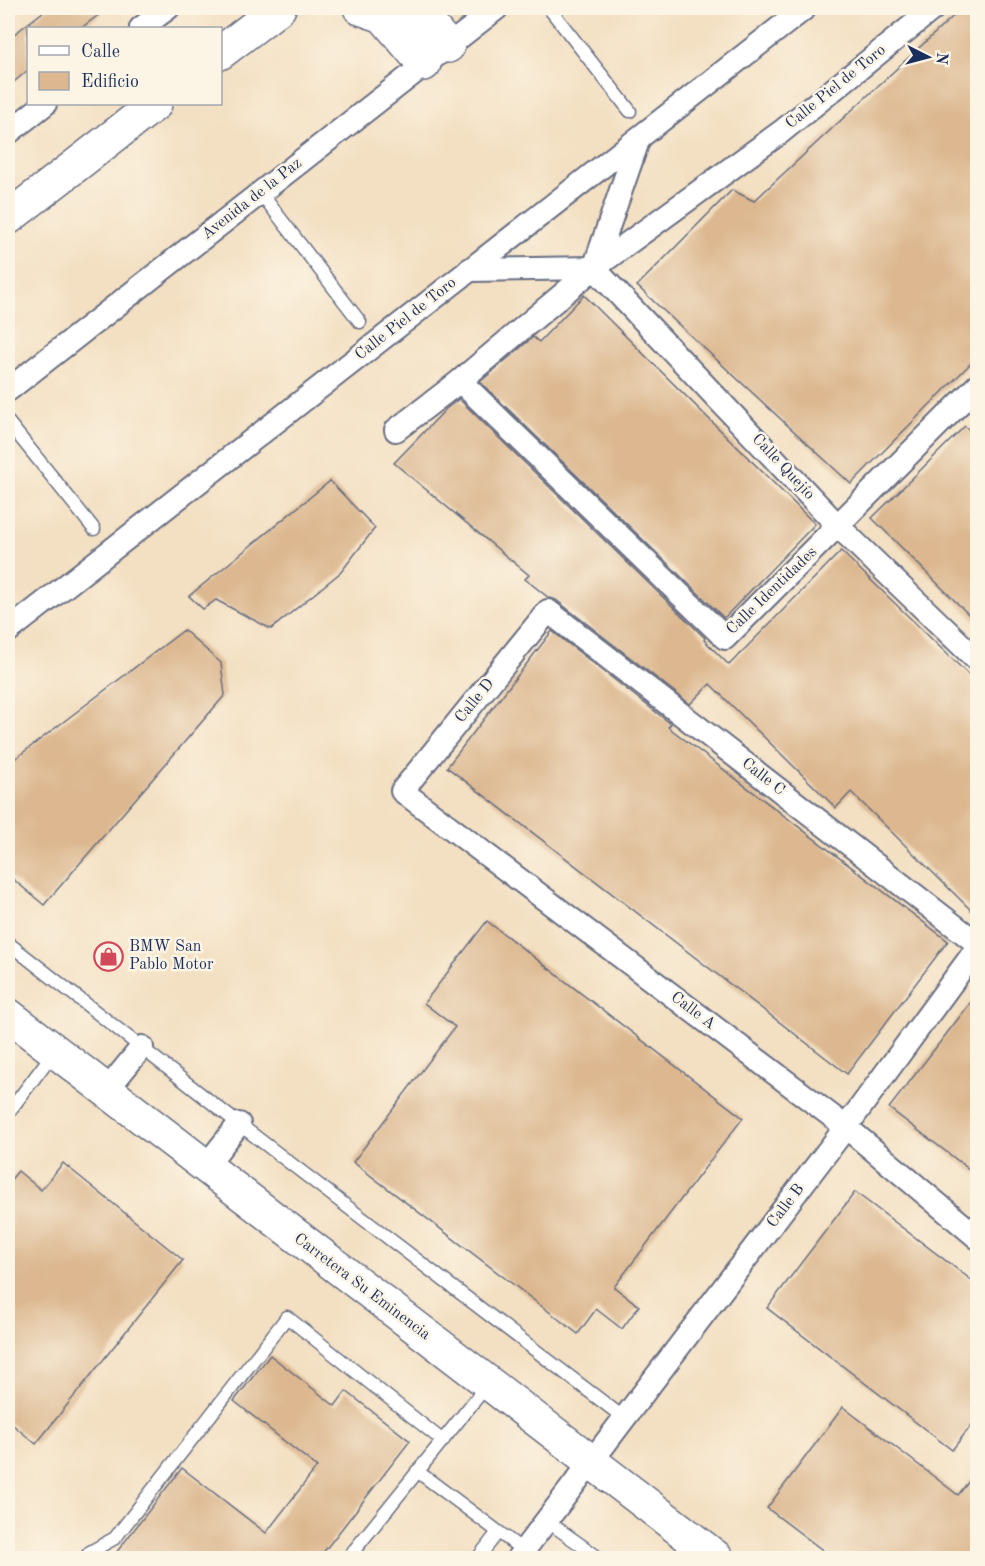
<svg xmlns="http://www.w3.org/2000/svg" width="985" height="1566" font-family="'Old Standard TT',serif">
<style>
.building{fill:#dcb78f}
.lines{fill:none;stroke-linecap:round;stroke-linejoin:round}
.lane-casing{stroke:#676d81;stroke-width:15}
.street-casing{stroke:#676d81;stroke-width:26}
.primary-casing{stroke:#676d81;stroke-width:36}
.lane{stroke:#fff;stroke-width:12}
.street{stroke:#fff;stroke-width:22}
.primary{stroke:#fff;stroke-width:33}
.labels{text-anchor:middle;dominant-baseline:central;stroke-width:5;stroke-linejoin:round;paint-order:stroke}
.street-label{font-size:16px;fill:#1b2f5e;stroke:#fcf5e5}
.poi-label{font-size:16px;fill:#1b2f5e;stroke:#fcf5e5;text-anchor:start}
</style>
<rect width="100%" height="100%" fill="#fcf5e5"/>
<filter id="ink" filterUnits="userSpaceOnUse"><feTurbulence type="fractalNoise" baseFrequency=".0167" numOctaves="2"/><feDisplacementMap in="SourceGraphic" scale="12" xChannelSelector="R" yChannelSelector="G"/><feConvolveMatrix kernelMatrix="1 2 1 2 8 2 1 2 1" color-interpolation-filters="sRGB"/></filter>
<filter id="wash" filterUnits="userSpaceOnUse"><feTurbulence type="fractalNoise" baseFrequency=".008" numOctaves="4" result="noise"/><feDisplacementMap in="SourceGraphic" scale="24" xChannelSelector="R" yChannelSelector="G"/><feGaussianBlur stdDeviation="1.35" result="paint"/><feColorMatrix in="noise" values="0 0 0 0 0 0 0 0 0 0 0 0 0 0 0 0 0 1.4 0 .05"/><feComposite in="paint" operator="in"/></filter>
<g filter="url(#wash)">
<rect width="100%" height="100%" fill="#f3dfc1"/>
<g id="blocks">
<g class="building">
<path d="M48,8H108L81,28H28V70L8,87V39Z"/>
<path d="M962,8H978V356L851,484L637,286L732,190L754,201Z"/>
<path d="M584,295L815,524L724,618L480,382L533,337L539,342Z"/>
<path d="M459,399L705,638L704,640L729,665L841,551L978,684V917L851,792L836,808L710,684L690,704L556,600L549,598L525,579L529,575L394,463L447,408Z"/>
<path d="M965,426L978,438V624L872,518Z"/>
<path d="M330,481L375,528L341,572L271,629L216,600L203,609L189,596Z"/>
<path d="M184,630L221,663L225,695L44,905L8,875V764Z"/>
<path d="M552,631L671,724L668,727L948,941L847,1074L447,767Z"/>
<path d="M487,921L743,1118L614,1287L639,1306L622,1329L596,1309L578,1334L353,1162L455,1027L424,1003Z"/>
<path d="M978,993V1176L889,1108Z"/>
<path d="M63,1163L183,1260L36,1444L8,1421V1183L18,1171L41,1190Z"/>
<path d="M855,1192L978,1285V1417L952,1450L767,1308Z"/>
<path d="M270,1355L335,1406L346,1391L410,1441L319,1558H112L182,1468L266,1533L317,1467L234,1401Z"/>
<path d="M843,1407L958,1495L978,1470V1558H833L767,1508Z"/>
</g>
</g>
</g>
<g filter="url(#ink)">
<use href="#blocks" fill-opacity="0" stroke="#676d81" stroke-width="1.5"/>
<g class="lines">
<defs>
<g id="lane">
<path d="M549,8L630,111"/>
<path d="M260,192L360,322"/>
<path d="M8,422L94,529"/>
<path d="M8,943L239,1124L624,1418"/>
<path d="M8,1113L54,1052"/>
<path d="M417,1471L524,1551"/>
<path d="M547,1521L599,1558"/>
<path d="M85,1558L90,1552L115,1538L287,1317L443,1441"/>
<path d="M348,1558L488,1384"/>
<path d="M478,1558L498,1532"/>
</g>
<g id="street">
<path d="M141,28L168,8"/>
<path d="M8,133L45,104"/>
<path d="M639,138L594,268L838,526L978,661"/>
<path d="M469,270L594,268"/>
<path d="M460,381L725,638L978,385"/>
<path d="M8,390L497,8"/>
<path d="M396,430L460,381L594,268L781,132L934,8"/>
<path d="M8,631L805,8"/>
<path d="M978,944L548,611L402,791L846,1127L978,1238"/>
<path d="M106,1091L142,1047"/>
<path d="M205,1167L239,1124"/>
<path d="M518,1558L846,1127L978,947"/>
</g>
<g id="primary">
<path d="M360,8L383,16L424,64"/>
<path d="M415,8L448,46"/>
<path d="M220,53L279,8"/>
<path d="M8,218L155,104"/>
<path d="M8,1015L717,1558"/>
</g>
</defs>
<use href="#lane" class="lane-casing"/>
<use href="#street" class="street-casing"/>
<use href="#primary" class="primary-casing"/>
<use href="#lane" class="lane"/>
<use href="#street" class="street"/>
<use href="#primary" class="primary"/>
</g>
</g>
<defs>
<symbol id="shop-ring" viewBox="-11 -11 22 22"><circle r="9.5" fill="#fcf5e5" stroke="#d1495b" stroke-width="1.5"/><path d="M-5-2.5h2.3a2.7 3.5 0 0 1 5.4 0H5L5.5 6h-11ZM-1.5-2.5h3a1.5 2.3 0 0 0-3 0Z" fill="#d1495b"/></symbol>
</defs>
<g fill-rule="evenodd">
<use href="#shop-ring" x="92" y="940" width="33" height="33"/>
</g>
<g class="labels">
<g class="street-label">
<text transform="translate(836 87) rotate(-39)">Calle Piel de Toro</text>
<text transform="translate(252 199) rotate(-38)">Avenida de la Paz</text>
<text transform="translate(406 319) rotate(-38)">Calle Piel de Toro</text>
<text transform="translate(783 467) rotate(47)">Calle Quejío</text>
<text transform="translate(772 591) rotate(-44)">Calle Identidades</text>
<text transform="translate(475 701) rotate(-51)">Calle D</text>
<text transform="translate(763 777) rotate(38)">Calle C</text>
<text transform="translate(693 1011) rotate(37)">Calle A</text>
<text transform="translate(786 1206) rotate(-53)">Calle B</text>
<text transform="translate(362 1287) rotate(37)">Carretera Su Eminencia</text>
</g>
<g class="poi-label">
<text x="129" y="947">BMW San<tspan x="129" dy="18">Pablo Motor</tspan></text>
</g>
</g>
<rect width="985" height="1566" fill="none" stroke="#fcf5e5" stroke-width="30"/>
<rect x="27" y="27" width="195" height="78" fill="#fcf5e5" stroke="#a2a6af" stroke-width="1.5"/>
<rect x="39" y="46" width="30" height="9" fill="#ffffff" stroke="#a2a6af" stroke-width="1.5"/>
<text x="81" y="57" font-size="18" fill="#1b2f5e">Calle</text>
<rect x="39" y="72" width="30" height="18" fill="#dcb78f" stroke="#a2a6af" stroke-width="1.5"/>
<text x="81" y="87" font-size="18" fill="#1b2f5e">Edificio</text>
<g transform="translate(928 57) rotate(96)" stroke="#fcf5e5" stroke-width="4.5" paint-order="stroke">
<path d="M0-4.5L10 22L0 15L-10 22Z" fill="#1b2f5e"/>
<text y="-9" font-size="16" font-weight="bold" text-anchor="middle" fill="#1b2f5e">N</text>
</g>
</svg>
